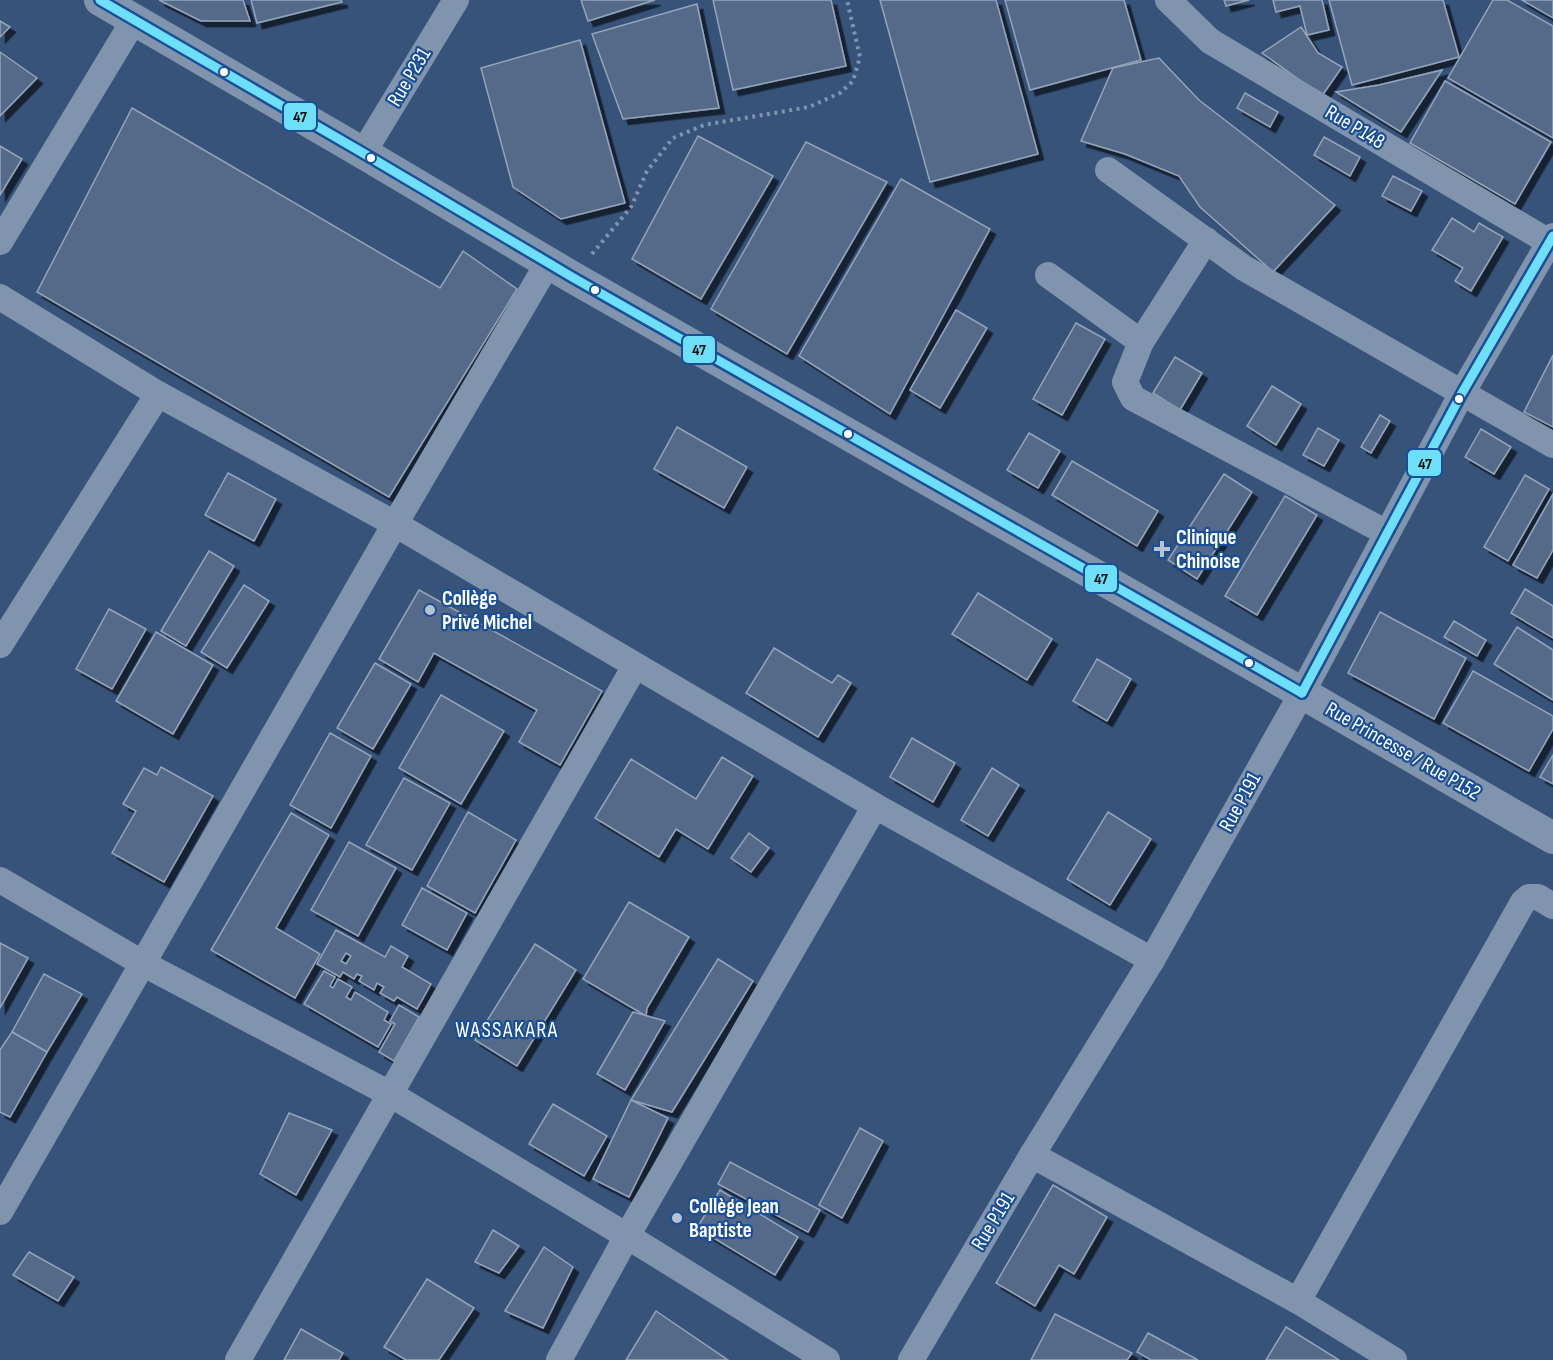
<svg xmlns="http://www.w3.org/2000/svg" width="1553" height="1360" font-family="'Sofia Sans Condensed',sans-serif">
<style>
.building{fill:#546a89;stroke:#94a4ba;stroke-width:1.5;fill-rule:evenodd;filter:url(#shadow)}
.lines{fill:none;stroke-linecap:round;stroke-linejoin:round}
.path{stroke:#8094ad;stroke-width:4;stroke-dasharray:3 4.5;stroke-linecap:butt}
.minor{stroke:#8094ad;stroke-width:26}
.tertiary{stroke:#8094ad;stroke-width:32}
.bus-1-casing{stroke:#1a4f97;stroke-width:14}
.bus-1{stroke:#6ddff8;stroke-width:9}
.bus-dot{fill:#fff;stroke:#1a4f97;stroke-width:2}
.poi-dot{fill:#b9c3d0;stroke:#1a4f97;stroke-width:2}
.labels{text-anchor:middle;dominant-baseline:central;stroke-width:4.5;stroke-linejoin:round;paint-order:stroke}
.street-label{font-size:21px;fill:#fff;stroke:#1a4f97}
.poi-label{font-size:21px;font-weight:bold;fill:#fff;stroke:#1a4f97;text-anchor:start}
.neighbourhood-label{font-size:22px;letter-spacing:1.5px;fill:#fff;stroke:#1a4f97}
.line-badge{stroke:#1a4f97;stroke-width:2}
.pale-badge-label{font-size:16px;text-anchor:middle;font-weight:bold;fill:#111}
</style>
<defs>
<filter id="shadow"><feDropShadow dx="5.5" dy="5.5" stdDeviation="0" flood-color="#0009"/></filter>
</defs>
<rect width="100%" height="100%" fill="#37537a"/>
<g class="building">
<path d="M159,0H243L250,21H201Z"/>
<path d="M251,0H341L342,2L257,23Z"/>
<path d="M581,0H655L588,21Z"/>
<path d="M713,0H831L846,66L733,90Z"/>
<path d="M880,0H996L1038,154L930,182Z"/>
<path d="M1005,0H1124L1141,60L1030,90Z"/>
<path d="M1224,0H1249L1226,6Z"/>
<path d="M1273,0H1322L1329,30L1307,35L1300,6L1276,12Z"/>
<path d="M1329,0H1443L1459,57L1352,85Z"/>
<path d="M1493,0H1507L1553,26V138L1448,78Z"/>
<path d="M1522,0H1553V18Z"/>
<path d="M697,4L719,108L623,119L592,34Z"/>
<path d="M0,21L10,27L0,37Z"/>
<path d="M1301,27L1318,53L1342,67L1322,96L1262,53Z"/>
<path d="M580,40L625,203L561,219L513,187L481,68Z"/>
<path d="M0,52L37,78L0,116Z"/>
<path d="M1159,58L1199,100L1335,205L1273,272L1200,207L1179,176L1125,154L1081,141L1113,68Z"/>
<path d="M1442,70L1401,132L1336,92L1379,85Z"/>
<path d="M1445,81L1551,142L1515,204L1410,143Z"/>
<path d="M1245,93L1278,112L1270,127L1237,108Z"/>
<path d="M132,108L440,288L463,251L517,289L389,497L37,292Z"/>
<path d="M698,136L773,176L701,299L632,259Z"/>
<path d="M1324,137L1360,157L1350,176L1314,155Z"/>
<path d="M806,142L887,182L787,354L711,309Z"/>
<path d="M0,146L22,159L0,195Z"/>
<path d="M1393,176L1422,191L1411,211L1382,196Z"/>
<path d="M901,179L990,229L890,414L799,356Z"/>
<path d="M1452,218L1474,232L1479,223L1503,237L1471,291L1455,281L1463,268L1432,250Z"/>
<path d="M956,310L987,328L940,408L910,390Z"/>
<path d="M1076,323L1105,339L1062,415L1033,399Z"/>
<path d="M1553,355V427L1524,412Z"/>
<path d="M1175,357L1202,373L1180,410L1153,393Z"/>
<path d="M1272,386L1301,404L1276,445L1247,426Z"/>
<path d="M1380,415L1390,421L1371,453L1361,447Z"/>
<path d="M677,427L747,467L724,508L654,469Z"/>
<path d="M1318,428L1339,440L1324,466L1303,455Z"/>
<path d="M1481,429L1511,447L1494,474L1465,457Z"/>
<path d="M1029,433L1060,451L1038,488L1007,470Z"/>
<path d="M1072,461L1158,511L1137,546L1052,495Z"/>
<path d="M228,473L276,499L254,541L205,515Z"/>
<path d="M1224,474L1252,492L1197,579L1168,560Z"/>
<path d="M1525,475L1549,489L1508,561L1484,547Z"/>
<path d="M1553,494V550L1537,578L1513,565Z"/>
<path d="M1285,496L1317,515L1257,615L1225,596Z"/>
<path d="M209,551L234,566L186,646L161,631Z"/>
<path d="M244,585L269,601L227,668L201,652Z"/>
<path d="M1525,589L1553,606V638L1511,613Z"/>
<path d="M419,590L602,691L560,765L519,742L537,710L434,653L418,682L379,659Z"/>
<path d="M978,593L1052,639L1027,680L952,634Z"/>
<path d="M109,609L146,629L112,689L76,669Z"/>
<path d="M1380,612L1466,658L1434,719L1348,673Z"/>
<path d="M1454,621L1486,640L1477,656L1444,637Z"/>
<path d="M1517,627L1553,650V700L1494,664Z"/>
<path d="M156,632L213,665L173,734L116,701Z"/>
<path d="M774,648L832,683L838,675L851,683L818,737L746,693Z"/>
<path d="M1097,659L1131,679L1107,721L1073,701Z"/>
<path d="M375,663L411,684L373,749L337,728Z"/>
<path d="M1473,671L1553,716V729L1529,771L1443,723Z"/>
<path d="M441,695L504,731L461,804L399,768Z"/>
<path d="M330,733L371,756L331,828L290,805Z"/>
<path d="M912,738L955,763L933,802L890,777Z"/>
<path d="M1553,755V784L1540,777Z"/>
<path d="M722,757L753,776L708,849L676,829L659,857L595,818L631,759L696,799Z"/>
<path d="M161,767L213,796L164,882L112,853L136,811L123,804L144,768L157,775Z"/>
<path d="M992,768L1019,785L988,836L961,820Z"/>
<path d="M404,778L450,803L412,870L366,845Z"/>
<path d="M468,812L516,840L475,913L427,886Z"/>
<path d="M1108,812L1151,839L1110,905L1067,879Z"/>
<path d="M291,813L329,835L276,928L320,954L295,998L211,950Z"/>
<path d="M749,833L769,848L751,872L731,858Z"/>
<path d="M349,842L396,868L358,936L311,910Z"/>
<path d="M422,888L467,913L447,950L402,925Z"/>
<path d="M629,902L689,937L647,1008L646,1016L583,979Z"/>
<path d="M336,930L385,957L391,946L408,956L402,967L431,984L417,1009L397,997L394,1001L380,993L384,987L377,983L374,990L359,981L362,976L357,974L354,979L343,972L340,977L317,964ZM346,953L351,956L346,964L341,961Z"/>
<path d="M0,943L28,958L0,1008Z"/>
<path d="M535,944L576,970L517,1066L475,1040Z"/>
<path d="M718,959L753,981L672,1112L631,1100Z"/>
<path d="M324,971L335,977L330,986L333,988L338,979L352,987L346,997L351,1000L355,992L388,1012L384,1020L391,1024L378,1047L304,1004Z"/>
<path d="M44,974L82,994L47,1052L12,1032Z"/>
<path d="M399,1005L419,1017L394,1061L379,1052L395,1024L390,1021Z"/>
<path d="M633,1012L665,1021L625,1090L597,1074Z"/>
<path d="M12,1032L47,1052L10,1117L0,1112V1050Z"/>
<path d="M631,1100L668,1118L629,1197L593,1179Z"/>
<path d="M553,1104L607,1136L584,1176L529,1144Z"/>
<path d="M289,1113L332,1130L296,1195L260,1174Z"/>
<path d="M860,1128L883,1141L842,1218L819,1205Z"/>
<path d="M730,1162L820,1210L808,1232L718,1184Z"/>
<path d="M1053,1185L1107,1217L1074,1274L1059,1265L1035,1306L996,1283Z"/>
<path d="M720,1190L798,1237L775,1275L697,1228Z"/>
<path d="M493,1230L519,1246L499,1273L475,1262Z"/>
<path d="M544,1247L573,1267L543,1328L505,1311Z"/>
<path d="M29,1252L74,1277L58,1301L13,1275Z"/>
<path d="M427,1279L474,1308L439,1360H406L384,1347Z"/>
<path d="M656,1311L728,1360H626Z"/>
<path d="M1055,1314L1132,1353L1127,1360H1031Z"/>
<path d="M1286,1327L1339,1360H1266Z"/>
<path d="M301,1329L343,1353L339,1360H284Z"/>
<path d="M1148,1333L1198,1360H1151L1137,1352Z"/>
</g>
<g class="lines">
<path class="path" d="M592,254L631,207L647,171L673,138L704,125L809,107L840,93L853,81L860,57L847,0"/>
<g class="minor">
<path d="M1168,0L1210,41L1549,242"/>
<path d="M363,153L456,0"/>
<path d="M1108,170L1244,268L1553,445"/>
<path d="M1206,240L1141,342L1125,382L1133,398L1387,533"/>
<path d="M0,242L134,20"/>
<path d="M1048,275L1141,342"/>
<path d="M0,297L158,394L395,524L875,806L1152,960"/>
<path d="M0,645L158,394"/>
<path d="M0,880L142,963L390,1094L627,1236L827,1360"/>
<path d="M1032,1155L1298,1301L1394,1360"/>
<path d="M0,1212L395,524L548,263"/>
<path d="M1298,1301L1523,902L1529,897H1538L1553,906"/>
<path d="M238,1360L635,666"/>
<path d="M559,1360L627,1236L875,806"/>
<path d="M911,1360L1032,1155L1152,960L1302,693L1462,393L1553,236"/>
</g>
<path class="tertiary" d="M100,0L363,153L572,277L1302,693L1553,838"/>
<defs>
<g id="bus-1">
<path d="M100,0L363,153L572,277L1302,693"/>
<path d="M1302,693L1462,393L1553,236"/>
</g>
</defs>
<use href="#bus-1" class="bus-1-casing"/>
<use href="#bus-1" class="bus-1"/>
</g>
<g class="bus-dot">
<circle cx="224" cy="72" r="5"/>
<circle cx="371" cy="158" r="5"/>
<circle cx="595" cy="290" r="5"/>
<circle cx="1459" cy="399" r="5"/>
<circle cx="848" cy="434" r="5"/>
<circle cx="1249" cy="663" r="5"/>
</g>
<g class="poi-dot">
<path d="M1159 540h6v6h6v6h-6v6h-6v-6h-6v-6h6z"/>
<circle cx="430" cy="610" r="6"/>
<circle cx="677" cy="1218" r="6"/>
</g>
<g class="labels">
<g class="street-label">
<text transform="translate(409 77) rotate(-59)">Rue P231</text>
<text transform="translate(1355 127) rotate(31)">Rue P148</text>
<text transform="translate(1403 751) rotate(30)">Rue Princesse / Rue P152</text>
<text transform="translate(1240 802) rotate(-61)">Rue P191</text>
<text transform="translate(993 1221) rotate(-59)">Rue P191</text>
</g>
<g class="poi-label">
<text x="1176" y="537">Clinique<tspan x="1176" dy="24">Chinoise</tspan></text>
<text x="442" y="598">Collège<tspan x="442" dy="24">Privé Michel</tspan></text>
<text x="689" y="1206">Collège Jean<tspan x="689" dy="24">Baptiste</tspan></text>
</g>
<g class="neighbourhood-label">
<text x="507" y="1030">WASSAKARA</text>
</g>
</g>
<g class="line-badge">
<rect x="283" y="102" width="34" height="29" rx="6" fill="#6ddff8"/>
<rect x="682" y="335" width="34" height="29" rx="6" fill="#6ddff8"/>
<rect x="1407" y="449" width="35" height="28" rx="6" fill="#6ddff8"/>
<rect x="1084" y="564" width="34" height="29" rx="6" fill="#6ddff8"/>
</g>
<g class="pale-badge-label">
<text x="300" y="122">47</text>
<text x="699" y="355">47</text>
<text x="1425" y="469">47</text>
<text x="1101" y="584">47</text>
</g>
</svg>
